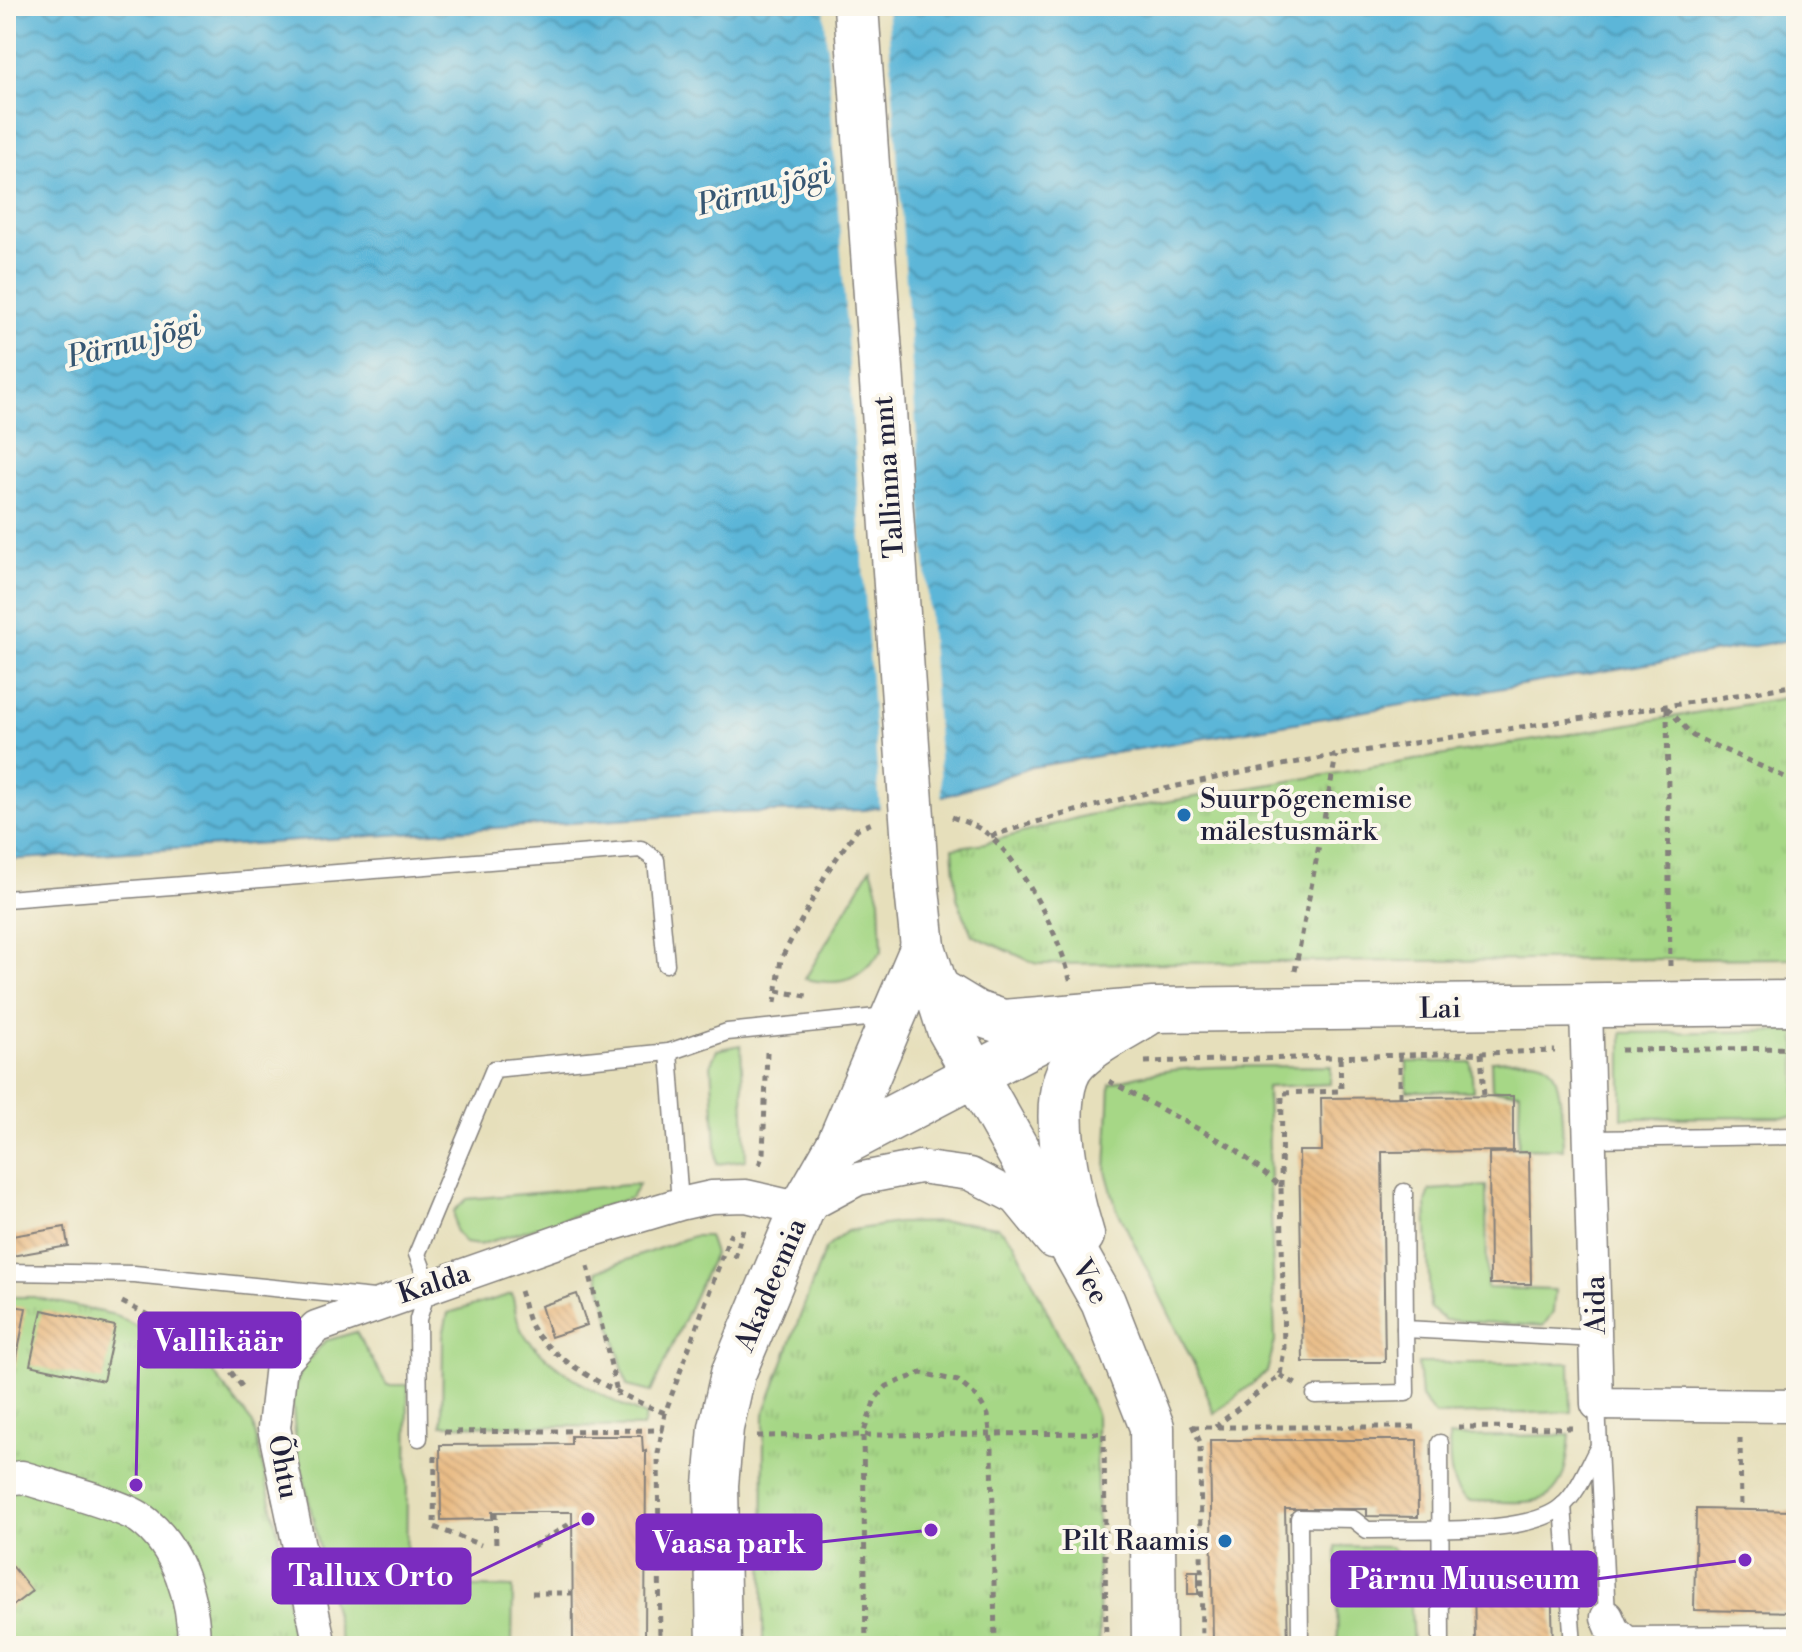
<svg xmlns="http://www.w3.org/2000/svg" width="1802" height="1652" font-family="'Libre Bodoni',serif">
<style>
.grass{fill:#a6d786;stroke:#647c60;stroke-width:2}
.park{fill:url(#park-tufts);stroke:#647c60;stroke-width:2}
.water{fill:url(#water-waves);stroke:#3e6c8a;stroke-width:2}
.pier{fill:#e6dfbb}
.building{fill:url(#building-back-hatch)}
.lines{fill:none;stroke-linecap:round;stroke-linejoin:round}
.lane-casing{stroke:#84807b;stroke-width:19}
.street-casing{stroke:#84807b;stroke-width:35}
.secondary-casing{stroke:#84807b;stroke-width:47}
.path{stroke:#84807b;stroke-width:5;stroke-dasharray:6 6;stroke-linecap:butt}
.lane{stroke:#fff;stroke-width:16}
.street{stroke:#fff;stroke-width:32}
.secondary{stroke:#fff;stroke-width:44}
.secondary-bridge-casing{stroke:#84807b;stroke-width:47;stroke-linecap:butt}
.secondary-bridge{stroke:#fff;stroke-width:44}
.poi-dot{fill:#1f6fb2;stroke:#fbf7ec;stroke-width:3}
.labels{text-anchor:middle;dominant-baseline:central;stroke-width:8;stroke-linejoin:round;paint-order:stroke}
.street-label{font-size:28px;fill:#22223b;stroke:#fbf7ec}
.poi-label{font-size:28px;fill:#22223b;stroke:#fbf7ec;text-anchor:start}
.water-label{font-size:30px;font-style:italic;fill:#365672;stroke:#fbf7ec}
.leader{fill:none;stroke:#7b2cbf;stroke-width:3}
.callout-dot{fill:#7b2cbf;stroke:#fbf7ec;stroke-width:3}
.callout{fill:#7b2cbf;stroke:#7b2cbf;stroke-width:3}
.callout-label{font-size:30px;text-anchor:middle;font-weight:bold;fill:#fff}
</style>
<defs>
<pattern id="park-tufts" width="24" height="20" patternUnits="userSpaceOnUse" patternTransform="scale(2)"><rect width="24" height="20" fill="#a6d786"/><path d="M3 7l-1-3M5 7V3M7 7l1-3M15 17l-1-3M17 17v-4M19 17l1-3" fill="none" stroke="#8fb875"/></pattern>
<pattern id="water-waves" width="16" height="10" patternUnits="userSpaceOnUse" patternTransform="scale(2)"><rect width="16" height="10" fill="#5bb6d8"/><path d="M0 5q4-4 8 0t8 0" fill="none" stroke="#4b94b0"/></pattern>
<pattern id="building-back-hatch" width="6" height="6" patternUnits="userSpaceOnUse" patternTransform="scale(2)"><rect width="6" height="6" fill="#e8b981"/><path d="M-1 5l2 2M0 0l6 6M5-1l2 2" fill="none" stroke="#c79f70"/></pattern>
</defs>
<rect width="100%" height="100%" fill="#fbf7ec"/>
<filter id="ink" filterUnits="userSpaceOnUse"><feTurbulence type="fractalNoise" baseFrequency=".0125" numOctaves="2"/><feDisplacementMap in="SourceGraphic" scale="16" xChannelSelector="R" yChannelSelector="G"/><feConvolveMatrix kernelMatrix="1 2 1 2 8 2 1 2 1" color-interpolation-filters="sRGB"/></filter>
<filter id="wash" filterUnits="userSpaceOnUse"><feTurbulence type="fractalNoise" baseFrequency=".006" numOctaves="4" result="noise"/><feDisplacementMap in="SourceGraphic" scale="32" xChannelSelector="R" yChannelSelector="G"/><feGaussianBlur stdDeviation="1.8" result="paint"/><feColorMatrix in="noise" values="0 0 0 0 0 0 0 0 0 0 0 0 0 0 0 0 0 1.4 0 .05"/><feComposite in="paint" operator="in"/></filter>
<g filter="url(#wash)">
<rect width="100%" height="100%" fill="#e6dfbb"/>
<g class="grass">
<path d="M871,867L880,899L882,951C856,981 845,987 805,979Z"/>
<path d="M1796,1031V1117L1622,1118V1033Z"/>
<path d="M741,1045L746,1160L717,1164L711,1063L717,1050Z"/>
<path d="M1491,1061C1506,1061 1528,1057 1542,1062C1564,1068 1562,1130 1563,1149L1518,1148L1520,1092L1492,1090Z"/>
<path d="M1407,1062H1471L1473,1091H1407Z"/>
<path d="M1331,1066L1330,1084L1267,1087L1275,1341L1267,1372L1214,1414L1202,1380L1116,1207L1106,1171L1110,1084C1178,1060 1260,1068 1331,1066Z"/>
<path d="M639,1184L631,1198L479,1245L465,1243L455,1230L454,1211L467,1199Z"/>
<path d="M1486,1186L1487,1288L1555,1290L1553,1312L1543,1326L1445,1320L1430,1308L1426,1203L1430,1190Z"/>
<path d="M693,1236H708L714,1254L651,1392L627,1386L597,1271Z"/>
<path d="M512,1294C515,1306 516,1321 522,1331C546,1367 607,1400 646,1416L643,1427L442,1425L443,1335L448,1313Z"/>
<path d="M356,1332L387,1385H408L406,1585L513,1588L512,1646H342L296,1445L292,1397L303,1366L325,1341Z"/>
<path d="M1418,1363H1570L1571,1412L1435,1415L1421,1397Z"/>
<path d="M1570,1435C1564,1517 1536,1501 1468,1501C1447,1486 1450,1460 1449,1437Z"/>
<path d="M1336,1546L1391,1547L1409,1568L1413,1646H1338Z"/>
</g>
<g class="park">
<path d="M1796,696V958L1037,964L972,935L957,898L953,848L985,843L1088,815Z"/>
<path d="M961,1222L998,1227L1014,1242L1096,1413L1099,1646H763L764,1414L825,1249L847,1231L897,1223Z"/>
<path d="M6,1297H34L115,1315L205,1362L253,1424L281,1546L293,1646H6Z"/>
</g>
<path class="water" d="M6,6H1796V639L1032,767L949,795L865,810L722,813L6,860Z"/>
<path class="pier" d="M824,6H887L942,800L880,811Z"/>
<g id="blocks">
<g class="building">
<path d="M1513,1096V1151L1382,1152L1385,1362H1303L1299,1151H1322L1321,1098Z"/>
<path d="M1529,1152L1531,1284H1490L1489,1153Z"/>
<path d="M65,1227L68,1246L6,1257V1237Z"/>
<path d="M577,1294L587,1325L551,1337L541,1306Z"/>
<path d="M6,1305L26,1308L12,1384L6,1383Z"/>
<path d="M42,1310L115,1326L103,1381L30,1365Z"/>
<path d="M571,1436H642L643,1452L646,1451L645,1646H573L572,1512H492V1519L441,1520L440,1445L571,1444Z"/>
<path d="M1210,1440H1417L1418,1517L1367,1516V1509H1285L1288,1646H1213Z"/>
<path d="M1696,1509L1796,1511V1612L1694,1610Z"/>
<path d="M6,1558L32,1591L6,1611Z"/>
<rect x="1188" y="1571" width="10" height="23"/>
<path d="M1551,1574L1553,1646H1475L1474,1576Z"/>
</g>
</g>
</g>
<g filter="url(#ink)">
<use href="#blocks" fill-opacity="0" stroke="#84807b" stroke-width="2"/>
<g class="lines">
<defs>
<g id="lane">
<path d="M6,899L641,849L656,860L666,964"/>
<path d="M669,1052L680,1204"/>
<path d="M1592,1139L1796,1136"/>
<path d="M1404,1192L1405,1329L1597,1339"/>
<path d="M6,1272L134,1274L374,1298"/>
<path d="M1315,1395L1406,1393L1405,1329"/>
<path d="M1597,1404L1607,1617"/>
<path d="M419,1438L418,1319L429,1286L417,1254L494,1069L669,1052L727,1032L887,1016"/>
<path d="M1440,1443L1441,1646"/>
<path d="M1563,1505L1573,1646"/>
<path d="M1300,1646L1299,1518L1353,1519L1367,1530C1414,1528 1528,1537 1562,1506C1578,1493 1588,1466 1598,1448"/>
</g>
<g id="street">
<path d="M1586,1007L1597,1404L1796,1406"/>
<path d="M6,1479L22,1477C49,1486 120,1504 140,1518C179,1546 194,1601 194,1646"/>
<path d="M1607,1617L1613,1631L1627,1643L1796,1642"/>
<path d="M320,1646L274,1428L281,1365L316,1327L580,1234L680,1204L711,1197L746,1196L802,1209L858,1179L919,1167L970,1174L1016,1198L1052,1242"/>
</g>
<g id="secondary">
<path d="M917,889L923,947L949,1029L1103,1302L1152,1427L1154,1646"/>
<path d="M933,987L976,1013L1003,1022L1153,1010L1796,1003"/>
<path d="M838,1146L1069,1025"/>
<path d="M1082,1235C1070,1196 1043,1092 1077,1060C1096,1041 1123,1029 1145,1015"/>
<path d="M719,1646L716,1485L721,1428L733,1374L802,1209L838,1146L923,947"/>
</g>
</defs>
<use href="#lane" class="lane-casing"/>
<use href="#street" class="street-casing"/>
<use href="#secondary" class="secondary-casing"/>
<g class="path">
<path d="M1667,708L1670,966"/>
<path d="M1667,708L1693,736L1796,782"/>
<path d="M952,817C965,822 979,826 990,836C1023,865 1061,938 1070,980"/>
<path d="M991,836C1251,752 1528,732 1796,685"/>
<path d="M1295,971L1336,756"/>
<path d="M777,991L807,996"/>
<path d="M775,1003L781,959L827,872L857,829L875,822"/>
<path d="M1621,1050L1796,1048"/>
<path d="M1481,1053L1484,1096"/>
<path d="M1145,1062L1555,1051"/>
<path d="M1109,1081L1234,1148L1281,1187L1284,1350L1280,1375L1215,1427"/>
<path d="M1400,1097V1056"/>
<path d="M759,1165L763,1154L767,1052"/>
<path d="M1281,1187L1282,1093L1341,1091L1340,1056"/>
<path d="M735,1258L743,1229"/>
<path d="M588,1266L618,1396"/>
<path d="M520,1291C524,1302 526,1316 531,1326C552,1362 627,1399 665,1413"/>
<path d="M122,1302L213,1348L244,1389"/>
<path d="M1280,1375L1296,1384"/>
<path d="M1192,1425L1200,1442L1202,1646"/>
<path d="M1193,1427H1420"/>
<path d="M1458,1427L1572,1428"/>
<path d="M444,1432L663,1430"/>
<path d="M757,1436L1104,1433L1106,1646"/>
<path d="M1740,1438L1741,1510"/>
<path d="M435,1456L434,1527L481,1545"/>
<path d="M495,1513L496,1546"/>
<path d="M533,1546L573,1522"/>
<path d="M532,1593H573"/>
<path d="M660,1646L658,1454L665,1413L732,1230"/>
<path d="M866,1646L863,1435L875,1399L887,1386L921,1373L958,1381L978,1398L988,1415L992,1449L995,1646"/>
</g>
<use href="#lane" class="lane"/>
<use href="#street" class="street"/>
<use href="#secondary" class="secondary"/>
<defs>
<path id="secondary-bridge" d="M856,6L917,889"/>
</defs>
<use href="#secondary-bridge" class="secondary-bridge-casing"/>
<use href="#secondary-bridge" class="secondary-bridge"/>
</g>
</g>
<g class="poi-dot">
<circle cx="1184" cy="815" r="8"/>
<circle cx="1225" cy="1541" r="8"/>
</g>
<g class="labels">
<g class="street-label">
<text transform="translate(889 477) rotate(-94)">Tallinna mnt</text>
<text transform="translate(1440 1009) rotate(-1)">Lai</text>
<text transform="translate(1090 1282) rotate(62)">Vee</text>
<text transform="translate(434 1284) rotate(-18)">Kalda</text>
<text transform="translate(771 1285) rotate(-67)">Akadeemia</text>
<text transform="translate(1596 1305) rotate(-91)">Aida</text>
<text transform="translate(283 1467) rotate(79)">Õhtu</text>
</g>
<g class="poi-label">
<text x="1200" y="799">Suurpõgenemise<tspan x="1200" dy="32">mälestusmärk</tspan></text>
<text x="1209" y="1541" text-anchor="end">Pilt Raamis</text>
</g>
<g class="water-label">
<text transform="translate(764 190) rotate(-14)">Pärnu jõgi</text>
<text transform="translate(134 342) rotate(-14)">Pärnu jõgi</text>
</g>
</g>
<path class="leader" d="M136 1485L139 1340M931 1530L821 1542M588 1519L470 1576M1745 1560L1596 1579"/>
<g class="callout-dot">
<circle cx="136" cy="1485" r="8"/>
<circle cx="931" cy="1530" r="8"/>
<circle cx="588" cy="1519" r="8"/>
<circle cx="1745" cy="1560" r="8"/>
</g>
<g class="callout">
<rect x="139" y="1313" width="161" height="54" rx="8"/>
<rect x="637" y="1515" width="184" height="54" rx="8"/>
<rect x="273" y="1549" width="197" height="54" rx="8"/>
<rect x="1332" y="1552" width="264" height="54" rx="8"/>
</g>
<g class="callout-label">
<text x="219" y="1351">Vallikäär</text>
<text x="729" y="1553">Vaasa park</text>
<text x="371" y="1586">Tallux Orto</text>
<text x="1464" y="1589">Pärnu Muuseum</text>
</g>
<rect width="1802" height="1652" fill="none" stroke="#fbf7ec" stroke-width="32"/>
</svg>
